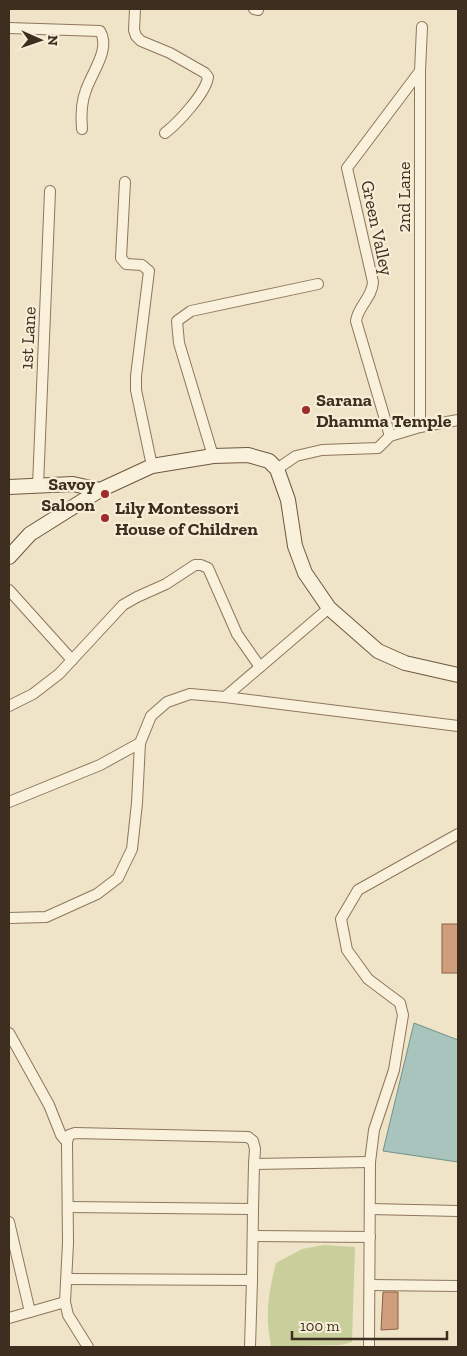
<svg xmlns="http://www.w3.org/2000/svg" width="467" height="1356" font-family="'Zilla Slab',serif">
<style>
.green{fill:#c9cf9b}
.water{fill:#a9c4bc;stroke:#6f938a}
.building{fill:#cf9f7d;stroke:#8d5f41}
.lines{fill:none;stroke-linecap:round;stroke-linejoin:round}
.street-casing{stroke:#8d765c;stroke-width:12}
.secondary-casing{stroke:#6f573f;stroke-width:16}
.street{stroke:#faf1dc;stroke-width:10}
.secondary{stroke:#faf1dc;stroke-width:14}
.poi-dot{fill:#9e2a2b;stroke:#f7eed8;stroke-width:2}
.labels{text-anchor:middle;dominant-baseline:central;stroke-width:4.5;stroke-linejoin:round;paint-order:stroke}
.street-label{font-size:18px;fill:#3d2e20;stroke:#f7eed8}
.poi-label{font-size:18px;font-weight:bold;fill:#3d2e20;stroke:#f7eed8;text-anchor:start}
</style>
<rect width="100%" height="100%" fill="#f0e4c8"/>
<path class="green" d="M324,1245L355,1247L352,1342L341,1345L271,1347C265,1314 268,1295 276,1263L302,1249Z"/>
<path class="water" d="M414,1023L458,1040V1162L383,1151Z"/>
<g class="building">
<rect x="442" y="924" width="16" height="49"/>
<path d="M383,1292H398V1329L381,1330Z"/>
</g>
<g class="lines">
<defs>
<g id="street">
<path d="M135,9L134,30L136,36L141,41L170,53L205,73L208,77C206,93 178,123 165,133"/>
<path d="M254,9L258,10"/>
<path d="M9,28L100,31C111,49 92,72 86,90C81,102 81,117 82,129"/>
<path d="M125,182L121,258L126,264L142,265L149,271L136,376V390L152,466"/>
<path d="M420,427V71L422,27"/>
<path d="M390,436L356,321C358,306 372,298 373,282L347,168L420,71"/>
<path d="M213,456L179,343L177,321L191,311L318,284"/>
<path d="M277,469L296,456L322,450L378,448L390,436L420,427L458,420"/>
<path d="M38,486L50,191"/>
<path d="M9,590L72,660"/>
<path d="M329,608L225,697L458,726"/>
<path d="M9,706L33,694L59,674L123,605L137,597L166,584L195,565H201L208,568L237,634L260,667"/>
<path d="M9,802L100,765L140,743"/>
<path d="M9,918L46,917L97,894L118,878L132,849L137,803L140,743L151,716L167,702L190,694L225,697"/>
<path d="M9,1033L49,1105L61,1135L67,1142"/>
<path d="M68,1207L253,1209L254,1164"/>
<path d="M370,1209L458,1211"/>
<path d="M9,1222L30,1312"/>
<path d="M253,1236L370,1237"/>
<path d="M67,1279L252,1280"/>
<path d="M371,1285L458,1286"/>
<path d="M9,1318L65,1302"/>
<path d="M88,1347L68,1315L65,1302L68,1243L67,1142L69,1135L75,1133L248,1137L253,1141L255,1149L254,1164L370,1162"/>
<path d="M250,1347L252,1280L253,1209"/>
<path d="M369,1347L370,1162L374,1130L394,1070L403,1015L400,1003L368,979L347,950L341,919L358,890L458,834"/>
</g>
<g id="secondary">
<path d="M9,487L73,484L100,490"/>
<path d="M9,557L30,534L100,490L152,466L213,456L248,455L269,461L277,469L288,500L295,546L305,573L329,608L378,651L405,663L458,675"/>
</g>
</defs>
<use href="#street" class="street-casing"/>
<use href="#secondary" class="secondary-casing"/>
<use href="#street" class="street"/>
<use href="#secondary" class="secondary"/>
</g>
<g class="poi-dot">
<circle cx="306" cy="410" r="5"/>
<circle cx="105" cy="494" r="5"/>
<circle cx="105" cy="518" r="5"/>
</g>
<g class="labels">
<g class="street-label">
<text transform="translate(404 197) rotate(-90)">2nd Lane</text>
<text transform="translate(377 228) rotate(78)">Green Valley</text>
<text transform="translate(28 338) rotate(-87)">1st Lane</text>
</g>
<g class="poi-label">
<text x="316" y="400">Sarana<tspan x="316" dy="21">Dhamma Temple</tspan></text>
<text x="95" y="484" text-anchor="end">Savoy<tspan x="95" dy="21">Saloon</tspan></text>
<text x="115" y="508">Lily Montessori<tspan x="115" dy="21">House of Children</tspan></text>
</g>
</g>
<rect width="467" height="1356" fill="none" stroke="#3d2e20" stroke-width="20"/>
<g transform="translate(40 40) rotate(92)" stroke="#f7eed8" stroke-width="4" paint-order="stroke">
<path d="M0-4L9 19L0 12L-9 19Z" fill="#3d2e20"/>
<text y="-8" font-size="14" font-weight="bold" text-anchor="middle" fill="#3d2e20">N</text>
</g>
<path d="M292 1331v8h155v-8" fill="none" stroke="#3d2e20" stroke-width="2.5"/>
<text x="300" y="1331" font-size="15" fill="#3d2e20" stroke="#f7eed8" stroke-width="4" paint-order="stroke">100 m</text>
</svg>
